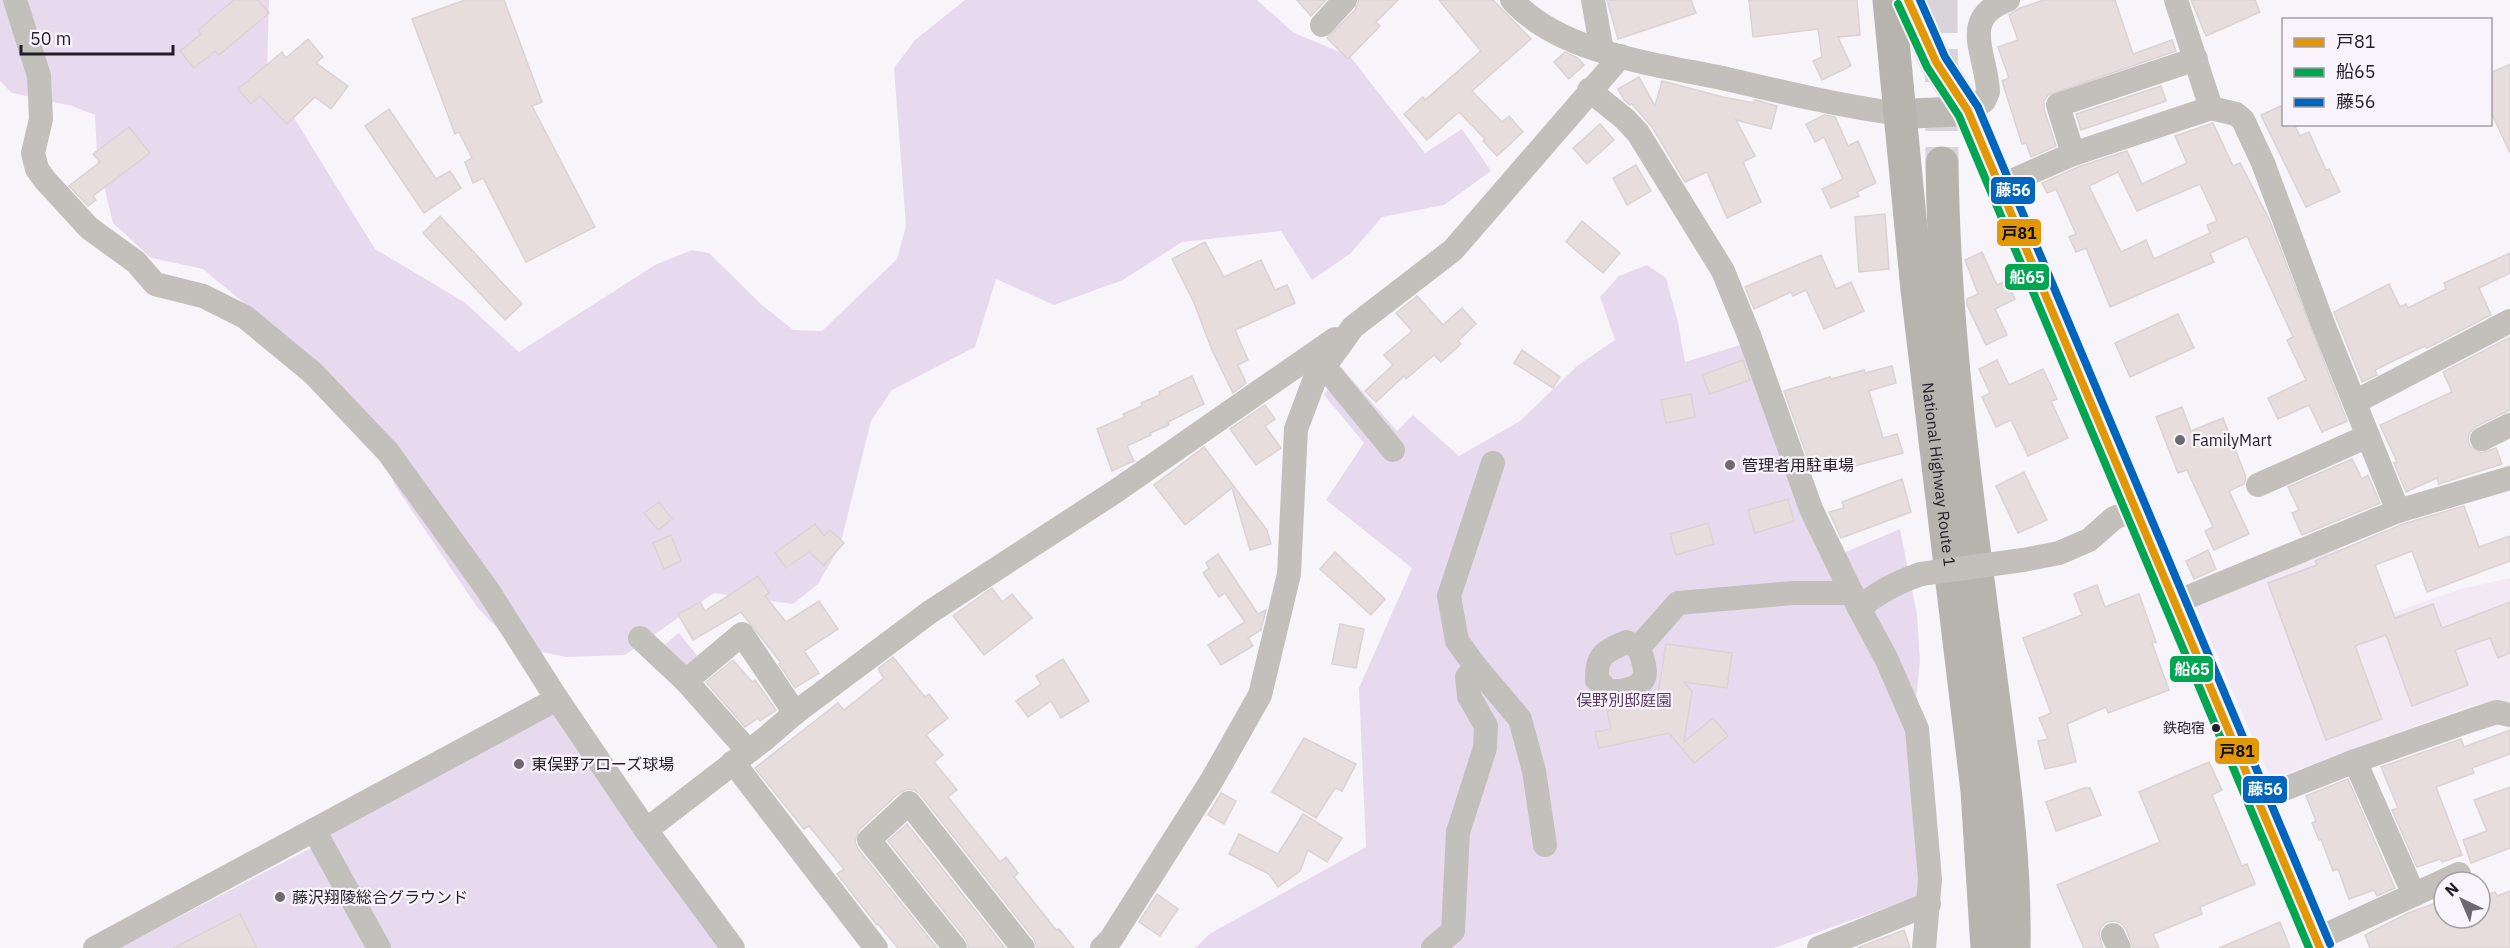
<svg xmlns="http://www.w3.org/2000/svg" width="2510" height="948" font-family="'IBM Plex Sans','Noto Sans JP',sans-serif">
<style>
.commercial{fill:#f3e9f5}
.green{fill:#e8daee}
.building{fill:#e7dddd;stroke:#dbd2d3;stroke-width:1.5;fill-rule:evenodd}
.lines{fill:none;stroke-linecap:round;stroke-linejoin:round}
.highway-tunnel{stroke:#d8d4da;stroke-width:33;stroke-dasharray:33 16;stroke-linecap:butt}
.minor{stroke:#c3c0bc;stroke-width:24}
.major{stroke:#bcb9b4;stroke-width:30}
.highway{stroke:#b7b4ae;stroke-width:33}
.minor-bridge{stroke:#c3c0bc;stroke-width:24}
.bus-1-casing{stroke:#f9f4fb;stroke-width:12}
.bus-2-casing{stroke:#f9f4fb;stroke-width:12}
.bus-3-casing{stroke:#f9f4fb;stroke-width:12}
.bus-1{stroke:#e29804;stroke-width:8}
.bus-2{stroke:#00a651;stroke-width:8}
.bus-3{stroke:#0065bd;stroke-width:8}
.poi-dot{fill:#6e6871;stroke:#f9f4fb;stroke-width:2}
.bus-dot{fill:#241c27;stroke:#f9f4fb;stroke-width:2}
.labels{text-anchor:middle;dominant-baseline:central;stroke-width:4.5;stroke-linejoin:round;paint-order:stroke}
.bus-label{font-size:14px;fill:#241c27;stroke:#f9f4fb;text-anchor:end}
.poi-label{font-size:16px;fill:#241c27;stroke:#f9f4fb;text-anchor:start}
.street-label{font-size:16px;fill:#241c27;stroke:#f9f4fb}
.park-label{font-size:16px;fill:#5b3a68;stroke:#f9f4fb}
.line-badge{stroke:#f9f4fb;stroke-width:2}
.badge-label{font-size:16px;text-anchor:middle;font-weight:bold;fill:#fff}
.pale-badge-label{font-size:16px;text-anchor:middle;font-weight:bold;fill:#111}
</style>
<rect width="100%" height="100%" fill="#f8f5fa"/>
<path class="commercial" d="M2334,542L2366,622L2457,590L2510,578V702L2473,705L2278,777L2268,773L2192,598Z"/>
<g class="green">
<path d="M0,0H269L267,74L375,249L464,302L519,352L655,265L692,250L709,253L762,305L793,330L822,331L897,259L906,226L894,68L915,40L965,0H1257L1294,33L1350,56L1425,153L1462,129L1491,171L1444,205L1382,217L1351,253L1312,280L1281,231L1182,242L1123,280L1054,305L996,279L975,347L892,390L871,421L840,546L818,584L793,604L714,593L625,655L566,657L514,646L477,607L396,487L358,409L303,352L203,269L151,258L113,223L97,157L95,115L72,106L12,93L0,81Z"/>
<path d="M1647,265L1666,278L1678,322L1685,362L1747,343L1829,559L1900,529L1917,615L1920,661L1912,740L1922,895L1774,948H1195L1211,933L1366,847L1359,688L1412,568L1326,500L1364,443L1324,395L1341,367L1397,431L1413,415L1459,456L1520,421L1577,366L1615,340L1600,297L1619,276Z"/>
<path d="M679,633L703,663L685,677L660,648Z"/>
<path d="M557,699L733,948H379L314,830Z"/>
<path d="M315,846L369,948H119Z"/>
</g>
<g class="building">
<path d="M234,0H258L269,13L219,55L215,51L194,68L180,51L201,34L198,30Z"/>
<path d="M465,0H504L542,102L532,106L595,227L526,262L483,178L473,183L465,162L472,158L459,132L455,134L412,19Z"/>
<path d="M1297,0H1326L1311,16Z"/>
<path d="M1359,0H1398L1376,22L1380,26L1348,59L1327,38L1355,10Z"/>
<path d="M1439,0H1493L1531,39L1472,91L1502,122L1509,116L1523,132L1497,156L1483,141L1485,139L1459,112L1427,140L1404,114L1423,97L1425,100L1481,51Z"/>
<path d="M1607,0H1691L1696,13L1618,39Z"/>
<path d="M1749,0H1857L1860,35L1838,37L1851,66L1822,80L1813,61L1822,57L1818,29L1753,37Z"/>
<path d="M2044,0H2115L2133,54L2172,40L2176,51L2048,95L2044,101V109L2056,146L2031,157L2026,143L2022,144L2002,81L2009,78L1998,47L2018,40L2009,15L2020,8Z"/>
<path d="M2191,0H2255L2260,12L2206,36Z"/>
<path d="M308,39L323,57L316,63L348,86L331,109L315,97L287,124L260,96L251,104L238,89L282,52L286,58Z"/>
<path d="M1565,52L1578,58L1584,65L1569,79L1554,62Z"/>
<path d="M2510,64V153L2490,110V73Z"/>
<path d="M1639,77L1655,106L1662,81L1723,97L1754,103L1755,100L1777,106L1771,129L1736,120L1755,156L1743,162L1761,202L1727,218L1707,172L1685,182L1652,127L1632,104L1630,105L1624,100L1618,89Z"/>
<path d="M2161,86L2166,101L2081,130L2076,114Z"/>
<path d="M2283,105V124H2294L2300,136L2309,132L2326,170L2329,169L2340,192L2306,207L2261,115Z"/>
<path d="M389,109L436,179L450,171L461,188L424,213L365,126Z"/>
<path d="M1824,115L1835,117L1848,146L1858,141L1876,183L1857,192L1859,196L1831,208L1822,189L1843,179L1824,137L1815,142L1806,124Z"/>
<path d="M2213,123L2233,166L2240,163L2269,219L2347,421L2322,432L2309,405L2278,419L2268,398L2306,380L2287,340L2293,337L2247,236L2210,253L2214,262L2110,307L2086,248L2076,252L2069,237L2076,234L2056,189L2047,193L2042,183L2078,167L2127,151L2142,184L2187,163L2175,136ZM2118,172L2137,211L2200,184L2217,221L2207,225L2210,233L2154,259L2146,240L2121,252L2089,186Z"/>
<path d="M1600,124L1614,140L1587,164L1573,148Z"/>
<path d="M129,127L150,153L93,196L96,200L88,206L69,186L100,162L93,154Z"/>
<path d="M1636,165L1651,191L1627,205L1613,178Z"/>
<path d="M1885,214L1889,269L1859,272L1855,217Z"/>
<path d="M440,216L522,304L505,320L423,233Z"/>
<path d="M1582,221L1620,253L1603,273L1566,242Z"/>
<path d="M1205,242L1224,277L1261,260L1275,290L1287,285L1295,303L1235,330L1248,360L1238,365L1246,383L1233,393L1212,350L1194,303L1172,259Z"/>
<path d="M1982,252L1997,285L2006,281L2015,299L1995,309L2007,335L1986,345L1967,305V299L1978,294L1965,260Z"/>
<path d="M2510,253V273L2479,288L2491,315L2427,348L2425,346L2395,360L2375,370L2377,375L2362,382L2334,312L2389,284L2400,307L2406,304L2408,308L2446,289L2444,283Z"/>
<path d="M1821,255L1836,289L1851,282L1864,311L1824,329L1806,290L1793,296L1791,292L1754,309L1745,287Z"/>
<path d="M1417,296L1443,325L1462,308L1476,324L1458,341L1461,344L1441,362L1434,355L1406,379L1404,376L1376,402L1365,391L1393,365L1384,355L1412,331L1396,313Z"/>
<path d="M2178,314L2194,348L2130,377L2115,343Z"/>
<path d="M2510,337V410L2475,427L2470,432L2468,439L2470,446L2481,453L2496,448L2502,464L2439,484L2437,478L2406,492L2394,463L2397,462L2380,425L2452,392L2443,372Z"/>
<path d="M1522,350L1560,377L1553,388L1514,363Z"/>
<path d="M1743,360L1750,380L1710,394L1702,375Z"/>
<path d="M1997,360L2009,385L2043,369L2057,399L2051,401L2068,438L2028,456L2011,420L1996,427L1982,397L1990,393L1979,369Z"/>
<path d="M1892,366L1896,383L1869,391L1883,438L1897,434L1903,453L1851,467L1850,462L1813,473L1784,391L1830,377L1831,379L1864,370L1865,373Z"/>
<path d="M1192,376L1204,404L1168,422L1169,425L1150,433L1151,435L1127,446L1134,461L1112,471L1097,429L1125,417L1123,414L1142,406L1141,403L1160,395L1159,392Z"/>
<path d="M1691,394L1695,417L1666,423L1661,400Z"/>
<path d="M1265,405L1275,419L1265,426L1281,448L1256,465L1230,429Z"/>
<path d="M2182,407L2191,431L2223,418L2246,477L2244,484L2229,491L2249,534L2214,550L2205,531L2213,527L2187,470L2178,473L2156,417Z"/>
<path d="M1204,447L1267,530L1271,544L1250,550L1232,488L1185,525L1154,485Z"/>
<path d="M2352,459L2362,479L2368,475L2380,503L2302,535L2292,513L2299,510L2288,487Z"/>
<path d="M2024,472L2047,520L2018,533L1996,486Z"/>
<path d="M1902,479L1911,512L1841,538L1829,512L1844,508L1842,502Z"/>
<path d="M1788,499L1794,521L1755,533L1748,510Z"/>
<path d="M659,502L672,519L658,530L644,513Z"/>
<path d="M2464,506L2479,547L2510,536V561L2427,592L2412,551L2375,565L2395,618L2433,604L2442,628L2510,602V653L2498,658L2490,638L2455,650L2468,685L2412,706L2386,635L2355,646L2382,719L2326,740L2268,583L2317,565L2315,561L2403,524Z"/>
<path d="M1708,523L1714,544L1676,555L1670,534Z"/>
<path d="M815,524L824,536L830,530L844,543L824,565L809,552L786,568L775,553Z"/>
<path d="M671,535L681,561L664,569L653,543Z"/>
<path d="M2208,550L2216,569L2194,579L2186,561Z"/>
<path d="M1335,552L1385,599L1371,615L1320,569Z"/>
<path d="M1218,554L1258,614L1266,610L1261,630L1248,638L1253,646L1221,665L1208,645L1245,622L1225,593L1219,597L1203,573L1209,568L1206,563Z"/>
<path d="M758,576L769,593L765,596L786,622L819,601L838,629L804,651L819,673L795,688L779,664L781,663L741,612L693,640L678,614L700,602L705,611Z"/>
<path d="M2097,585L2105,607L2139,594L2156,642L2152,643L2169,690L2108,713L2106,707L2067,724L2076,762L2045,769L2038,741L2048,739L2039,718L2051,713L2023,638L2082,615L2074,594Z"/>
<path d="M992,588L1002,602L1012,594L1032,618L984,655L953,616Z"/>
<path d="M1340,624L1364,629L1356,668L1332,664Z"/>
<path d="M1666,644L1732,653L1727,688L1684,682L1692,691L1684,742L1713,718L1728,736L1694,763L1669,733L1599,748L1595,732L1611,729L1607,711L1657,700Z"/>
<path d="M893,657L925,697L929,694L948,718L926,735L943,755L934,762L957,790L948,797L1000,862L1006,857L1018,873L1014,877L1056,930L1059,929L1074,948H1037L1034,939L920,794L914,790L907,789L899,793L859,830L855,842L858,849L937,948H898L878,924L877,925L837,874L844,869L809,826L804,829L755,768L838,703L844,710L884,678L878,669Z"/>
<path d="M1063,659L1089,701L1061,718L1051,701L1028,717L1016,701L1041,684L1036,676Z"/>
<path d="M733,660L752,682L755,680L776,710L760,721L758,718L745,727L706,682Z"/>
<path d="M2510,730V754L2472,768L2474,773L2436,787L2462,855L2442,862L2440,859L2417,867L2392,810L2398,808L2381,767L2461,739L2464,747Z"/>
<path d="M1304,738L1356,764L1342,791L1335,788L1316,818L1272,792Z"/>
<path d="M2209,762L2222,790L2212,795L2242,866L2247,864L2255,884L2200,907L2202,914L2153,934L2159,948H2133L2126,929L2121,923L2114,921L2107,922L2101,927L2099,934L2103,948H2084L2057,885L2160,842L2139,792Z"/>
<path d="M2348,779L2395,888L2377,896L2374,890L2349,899L2338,869L2333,871L2321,839L2319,840L2312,823L2316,821L2306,796Z"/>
<path d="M2510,787V848L2471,863L2463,840L2487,831L2474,800Z"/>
<path d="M2084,788H2090L2101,815L2056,831L2046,802Z"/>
<path d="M1221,793L1236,801L1224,824L1208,815Z"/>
<path d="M1303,814L1342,838L1327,862L1308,850L1300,871L1278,887L1269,874L1229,854L1239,834L1278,854Z"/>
<path d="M907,824L1005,948H969L966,939L888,841Z"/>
<path d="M2510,891V948H2370L2365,935L2408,913L2444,900V918H2480V898L2495,892L2497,896Z"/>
<path d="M1157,894L1178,909L1160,936L1139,922Z"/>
<path d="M240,914L257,948H173Z"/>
<path d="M2280,922L2290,948H2219Z"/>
<path d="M1904,930L1910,948H1857Z"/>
</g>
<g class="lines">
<path class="highway-tunnel" d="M1941,0L1942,163"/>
<g class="minor">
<path d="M15,0L39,76L41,119L33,153L37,169L45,180L89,228L136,262L155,284L203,296L245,317L313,373L388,452L487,589L557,699L646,830L733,948"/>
<path d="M1512,0C1560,53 1655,64 1722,78C1782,92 1841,106 1901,114"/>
<path d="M1593,0L1602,51"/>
<path d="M2176,0L2211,108"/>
<path d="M1322,25L1345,0"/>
<path d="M1589,90L1625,119L1638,133L1723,271L1749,335L1811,509L1859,608L1886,658L1917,729L1930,879L1924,948"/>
<path d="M1968,111L1984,101L1988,92C1987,55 1958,18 2008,0"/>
<path d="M2073,154L2058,105L2196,59"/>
<path d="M2000,186L2073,154L2211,108L2236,114L2243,120L2263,163L2323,324L2398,511"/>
<path d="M1324,366L1393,450"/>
<path d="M2355,402L2510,321"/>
<path d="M2482,439L2510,425"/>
<path d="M2258,485L2368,436"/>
<path d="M2023,560L2059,553L2089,540L2114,518L2136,509"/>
<path d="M2176,602L2398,511L2510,478"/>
<path d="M1859,608C1878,592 1897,582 1921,574"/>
<path d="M640,638L686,681L748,751"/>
<path d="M1639,647L1626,642C1605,652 1596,654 1597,680L1609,691C1621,692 1645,689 1645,672C1645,664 1641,655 1639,647L1678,603L1793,593H1852"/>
<path d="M1476,667L1457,641L1449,596L1493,463"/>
<path d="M686,681L742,634L795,713"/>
<path d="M2355,761L2414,895"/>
<path d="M733,762L876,948"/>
<path d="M2257,800L2355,761L2469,721L2497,712L2510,715"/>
<path d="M314,830L379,948"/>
<path d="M646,830L766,738L795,713L930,612L1116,491L1335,339"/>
<path d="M2113,935L2119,948"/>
<path d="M2317,939L2459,874"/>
<path d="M95,948L557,699"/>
<path d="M955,948L869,840L909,803L1023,948"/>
<path d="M1102,948L1111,939L1212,780L1260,695L1289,574L1296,429L1314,381L1353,327L1453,250L1621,56"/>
<path d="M1433,948L1453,931L1458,832L1485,748L1486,726L1469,696L1467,677L1476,667L1520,719L1534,771L1545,845"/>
<path d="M1819,948L1929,904"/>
</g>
<path class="major" d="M1901,114L1968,111L2176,602L2257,800L2320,948"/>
<g class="highway">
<path id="s1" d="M1889,0L1917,290L1977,791L1987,948"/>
<path d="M1908,0L1936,62L1968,111"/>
<path d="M1942,163C1944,323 1965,483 1986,641C1999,743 2016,845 2014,948"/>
</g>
<path class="minor-bridge" d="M1921,574L2023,560"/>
<defs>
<path id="bus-1" d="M1908,0L1936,62L1968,111L2320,948"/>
<path id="bus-2" d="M1898,4L1927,67L1959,116L2309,948"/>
<path id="bus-3" d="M1920,0L1945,57L1978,107L2330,944"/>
</defs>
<use href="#bus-1" class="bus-1-casing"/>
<use href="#bus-2" class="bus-2-casing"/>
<use href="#bus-3" class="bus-3-casing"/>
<use href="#bus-1" class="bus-1"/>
<use href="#bus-2" class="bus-2"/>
<use href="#bus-3" class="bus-3"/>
</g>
<g class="poi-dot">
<circle cx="2180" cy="440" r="6"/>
<circle cx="1730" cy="465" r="6"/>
<circle cx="519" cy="764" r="6"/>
<circle cx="280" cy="897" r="6"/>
</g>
<circle class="bus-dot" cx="2216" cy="728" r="5"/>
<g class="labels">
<g class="bus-label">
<text x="2205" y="728">鉄砲宿</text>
</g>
<g class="poi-label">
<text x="2192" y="440">FamilyMart</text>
<text x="1742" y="465">管理者用駐車場</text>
<text x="531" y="764">東俣野アローズ球場</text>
<text x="292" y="897">藤沢翔陵総合グラウンド</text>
</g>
<g class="street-label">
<text stroke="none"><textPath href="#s1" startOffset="477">National Highway Route 1</textPath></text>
</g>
<g class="park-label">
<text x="1624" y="700">俣野別邸庭園</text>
</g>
</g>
<g class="line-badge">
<rect x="1990" y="176" width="46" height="29" rx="6" fill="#0065bd"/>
<rect x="1996" y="218" width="46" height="29" rx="6" fill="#e29804"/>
<rect x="2004" y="263" width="46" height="28" rx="6" fill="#00a651"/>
<rect x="2169" y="655" width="45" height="28" rx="6" fill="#00a651"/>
<rect x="2214" y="737" width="46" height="28" rx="6" fill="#e29804"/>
<rect x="2242" y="775" width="46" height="29" rx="6" fill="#0065bd"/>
</g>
<g class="badge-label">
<text x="2013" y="196">藤56</text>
<text x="2027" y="283">船65</text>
<text x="2192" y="675">船65</text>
<text x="2265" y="795">藤56</text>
</g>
<g class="pale-badge-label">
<text x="2019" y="239">戸81</text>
<text x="2237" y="757">戸81</text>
</g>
<rect x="2282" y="18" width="210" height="108" fill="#f9f4fb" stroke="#a49ea6" stroke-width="1.5"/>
<rect x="2294" y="38" width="30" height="9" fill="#e29804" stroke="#a49ea6" stroke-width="1.5"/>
<text x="2336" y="48" font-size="18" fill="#241c27">戸81</text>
<rect x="2294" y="68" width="30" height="9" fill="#00a651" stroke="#a49ea6" stroke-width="1.5"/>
<text x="2336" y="78" font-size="18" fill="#241c27">船65</text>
<rect x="2294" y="98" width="30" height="9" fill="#0065bd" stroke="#a49ea6" stroke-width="1.5"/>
<text x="2336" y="108" font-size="18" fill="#241c27">藤56</text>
<g transform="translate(2462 900) rotate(316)"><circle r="28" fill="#f9f4fb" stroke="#a49ea6" stroke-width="1.5"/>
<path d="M0-4.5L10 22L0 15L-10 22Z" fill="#6e6871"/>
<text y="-9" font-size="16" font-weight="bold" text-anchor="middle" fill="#241c27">N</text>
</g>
<path d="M21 45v9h152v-9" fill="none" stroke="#241c27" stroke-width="3"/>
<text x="30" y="45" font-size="18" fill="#241c27" stroke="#f9f4fb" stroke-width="4.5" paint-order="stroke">50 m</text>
</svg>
